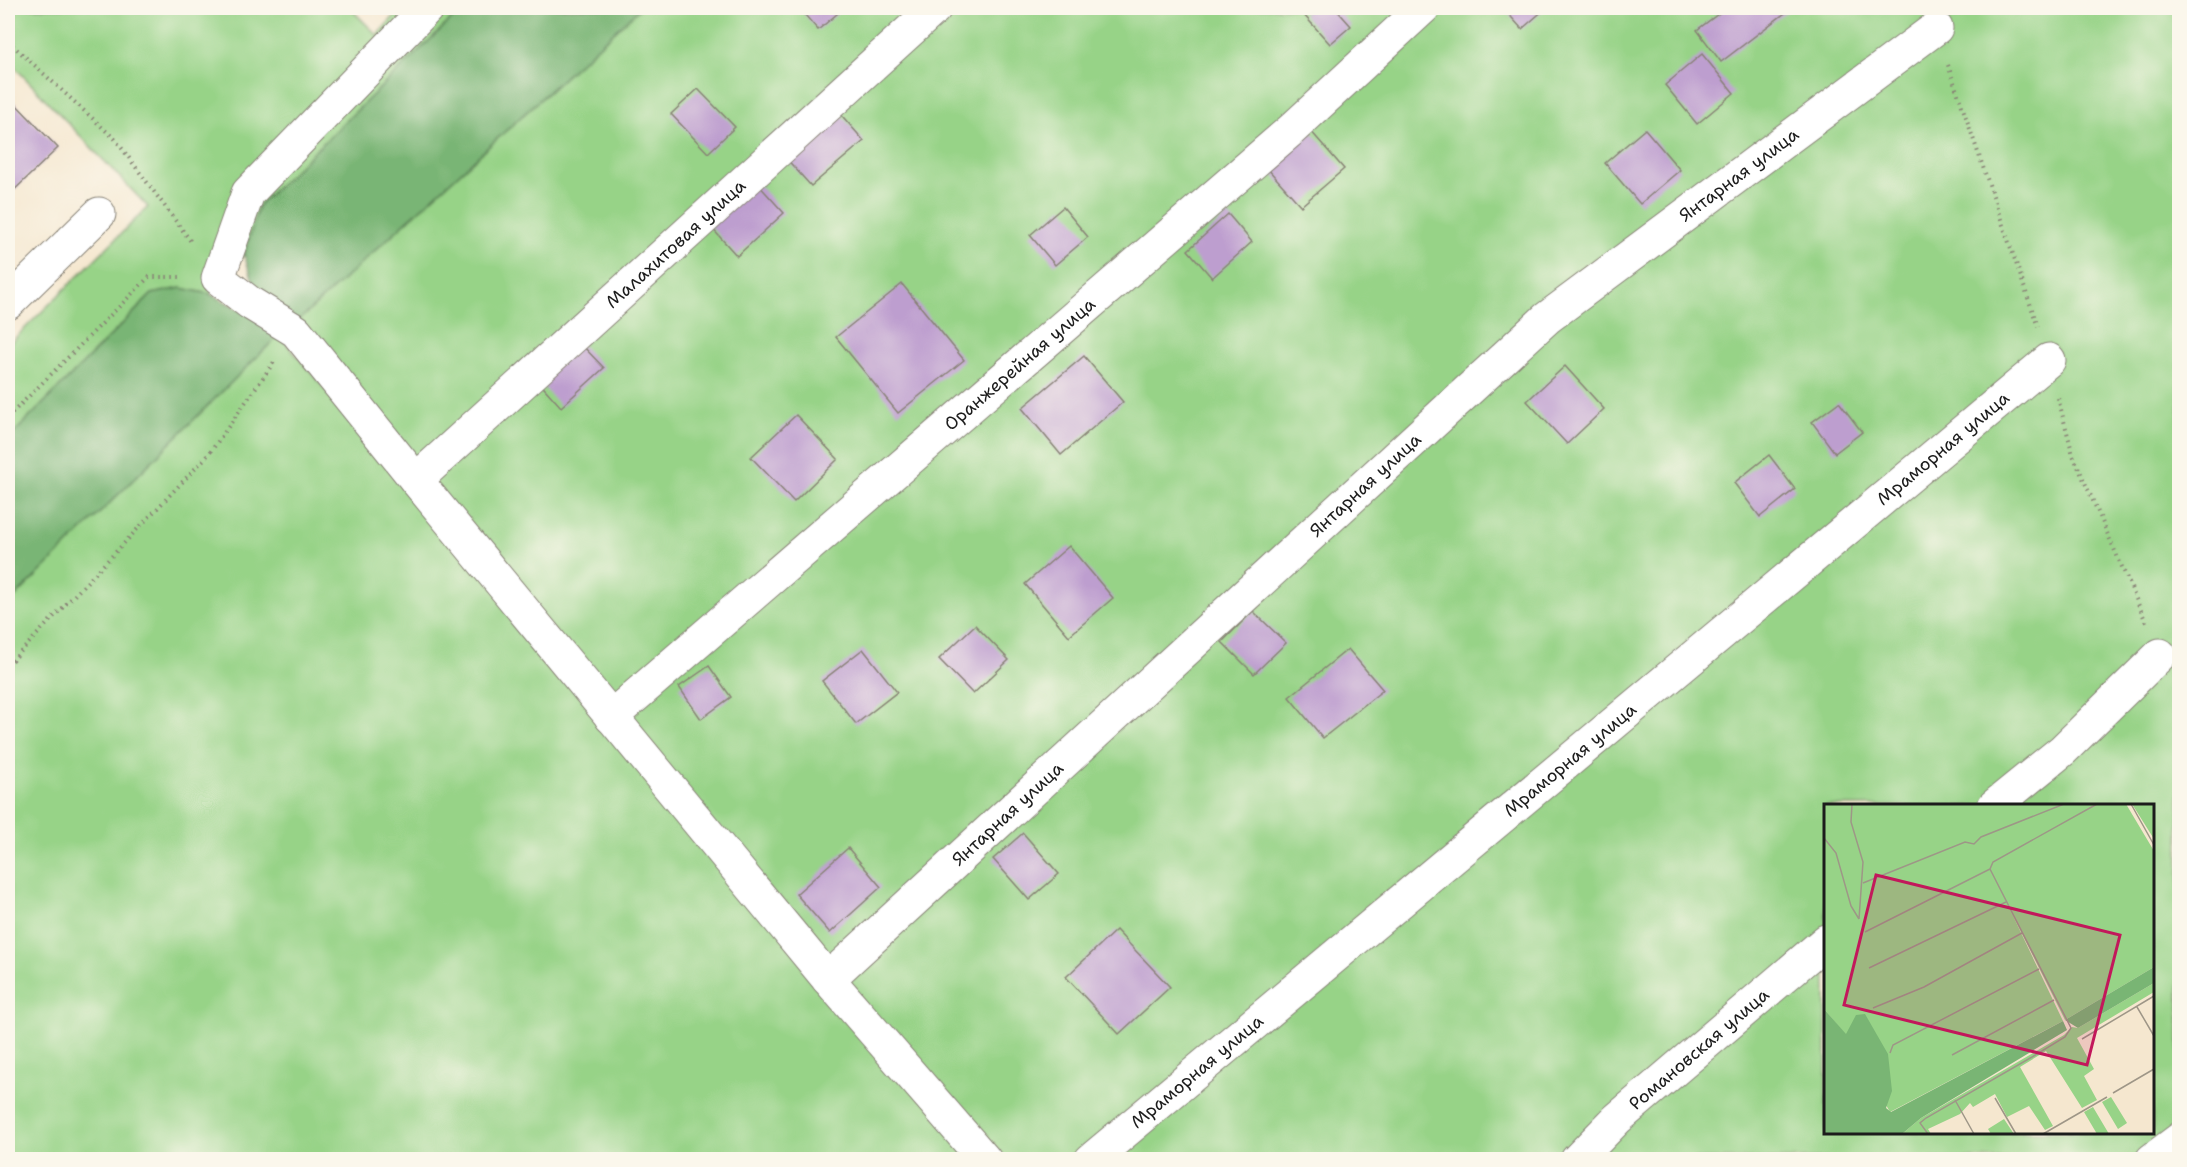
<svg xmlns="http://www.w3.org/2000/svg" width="2187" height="1167" font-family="'Shantell Sans',sans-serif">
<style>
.green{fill:#97d387;stroke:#5a7852;stroke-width:1.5;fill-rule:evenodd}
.forest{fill:#79b574;stroke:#4a6848;stroke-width:1.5}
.building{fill:#bd9ecf}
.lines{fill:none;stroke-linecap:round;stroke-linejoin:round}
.minor-casing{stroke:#888276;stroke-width:35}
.path{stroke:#888276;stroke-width:4;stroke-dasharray:1.5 4.5;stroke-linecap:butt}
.minor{stroke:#fff;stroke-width:33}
.labels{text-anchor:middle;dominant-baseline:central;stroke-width:6;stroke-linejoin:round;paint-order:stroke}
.street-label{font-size:18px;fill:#1c1c1c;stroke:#fbf7ec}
.inset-road{fill:none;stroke:#9e9687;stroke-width:1.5}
.view{fill:#c2185b;fill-opacity:0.15;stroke:#c2185b;stroke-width:3}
.inset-edge{fill:none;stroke:#1c1c1c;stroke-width:3}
</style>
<rect width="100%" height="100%" fill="#fbf7ec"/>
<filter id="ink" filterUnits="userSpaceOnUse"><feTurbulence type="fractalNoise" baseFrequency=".0167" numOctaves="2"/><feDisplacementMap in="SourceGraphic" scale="12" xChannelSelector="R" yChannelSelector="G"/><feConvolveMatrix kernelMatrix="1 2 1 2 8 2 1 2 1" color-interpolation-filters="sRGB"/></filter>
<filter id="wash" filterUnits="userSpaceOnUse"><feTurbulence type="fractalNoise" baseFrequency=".008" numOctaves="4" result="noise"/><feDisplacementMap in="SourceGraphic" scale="24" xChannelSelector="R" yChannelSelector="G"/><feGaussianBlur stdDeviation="1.35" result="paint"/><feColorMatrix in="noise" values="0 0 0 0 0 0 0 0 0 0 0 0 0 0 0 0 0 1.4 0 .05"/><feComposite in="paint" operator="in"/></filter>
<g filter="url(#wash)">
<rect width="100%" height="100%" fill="#f5e7cf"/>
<g class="green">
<path d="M8,8H350L377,35L402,8H463L259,205L244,255L210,294L181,288L152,294L8,439V345L148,207L8,60Z"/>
<path d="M640,8H2179V1159H990L298,321ZM1826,806H2152V1132H1826Z"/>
<path d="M279,335L981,1160H8V604Z"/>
</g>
<g class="forest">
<path d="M463,8H640L298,321L258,295L244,255L259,205Z"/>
<path d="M181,288L210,294L243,311L279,335L8,604V439L152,294Z"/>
</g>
<g id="blocks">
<g class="building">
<path d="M799,8H844L818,30Z"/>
<path d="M1310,8H1335L1351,26L1330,44L1303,14Z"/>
<path d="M1503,8H1546L1522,29Z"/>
<path d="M1726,8H1788L1789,10L1721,62L1697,30Z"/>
<path d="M1702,54L1734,93L1697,124L1665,85Z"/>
<path d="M698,89L735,127L708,153L671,114Z"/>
<path d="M8,96L58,148L8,196Z"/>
<path d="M837,110L864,141L811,186L784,156Z"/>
<path d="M1645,129L1680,170L1640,204L1605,163Z"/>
<path d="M1310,130L1344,169L1301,206L1267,168Z"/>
<path d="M757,183L784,213L737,256L710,226Z"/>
<path d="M1063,207L1088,237L1055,265L1030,235Z"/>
<path d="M1228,214L1252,242L1212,278L1188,250Z"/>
<path d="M902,284L964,360L898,413L836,337Z"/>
<path d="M579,342L604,368L561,407L537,380Z"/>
<path d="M1084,356L1123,402L1061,455L1022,408Z"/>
<path d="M1565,366L1604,409L1567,444L1527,401Z"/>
<path d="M1839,402L1862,432L1835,453L1812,422Z"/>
<path d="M796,415L838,459L794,502L751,457Z"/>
<path d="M1769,455L1795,489L1760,517L1734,483Z"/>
<path d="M1069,546L1113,598L1069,636L1025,584Z"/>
<path d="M1253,611L1286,643L1254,674L1222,642Z"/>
<path d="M975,625L1009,660L973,694L939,659Z"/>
<path d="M863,649L897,692L856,724L822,681Z"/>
<path d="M1348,649L1383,690L1323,738L1289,697Z"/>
<path d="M709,666L731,697L701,719L679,687Z"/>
<path d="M1023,833L1059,874L1029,900L993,859Z"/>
<path d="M848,848L881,887L830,933L796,894Z"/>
<path d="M1116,930L1170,987L1119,1034L1066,977Z"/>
</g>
</g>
</g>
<g filter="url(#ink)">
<use href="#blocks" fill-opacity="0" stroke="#888276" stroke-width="1.5"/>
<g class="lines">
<defs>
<g id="minor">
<path d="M427,8L248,193L218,278L250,303L296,331L416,480L828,979L985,1160"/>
<path d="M8,303L99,214"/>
<path id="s1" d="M416,480L935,8"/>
<path id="s2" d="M611,717L1290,131L1423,8"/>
<path d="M1994,806L2063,750L2160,655"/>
<path id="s3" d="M828,979L1547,318L1936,28"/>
<path id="s4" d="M1091,1160L2049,360"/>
<path id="s5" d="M1577,1160L1617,1119L1826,941"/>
<path d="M2152,1160L2180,1139"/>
</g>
</defs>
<use href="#minor" class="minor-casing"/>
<g class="path">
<path d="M8,41L115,139L192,243"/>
<path d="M1948,65L2038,327"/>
<path d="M2058,398L2073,455L2146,622"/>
<path d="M8,417L149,277H184"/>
<path d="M8,665L209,454L274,362"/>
</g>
<use href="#minor" class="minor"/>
</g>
</g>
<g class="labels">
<g class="street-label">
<text stroke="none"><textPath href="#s3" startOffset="1216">Янтарная улица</textPath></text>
<text stroke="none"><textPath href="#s1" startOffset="351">Малахитовая улица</textPath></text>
<text stroke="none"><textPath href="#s2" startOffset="540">Оранжерейная улица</textPath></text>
<text stroke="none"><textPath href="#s4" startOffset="1110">Мраморная улица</textPath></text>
<text stroke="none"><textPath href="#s3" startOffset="730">Янтарная улица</textPath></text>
<text stroke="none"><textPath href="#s4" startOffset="624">Мраморная улица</textPath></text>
<text stroke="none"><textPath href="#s3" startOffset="244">Янтарная улица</textPath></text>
<text stroke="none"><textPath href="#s5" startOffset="165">Романовская улица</textPath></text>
<text stroke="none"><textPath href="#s4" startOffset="138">Мраморная улица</textPath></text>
</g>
</g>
<g transform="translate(1824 804)">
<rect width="330" height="330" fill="#f5e7cf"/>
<path d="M0,0H302L330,47V163L241,216L189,112L239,217L66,308L22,231L0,205ZM308,0H330V35ZM330,179V188L253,234L270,265L260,272L273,296L258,304L222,247L196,263L229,322L221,326L205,302L183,313L171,290L149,303L146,299L136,310L104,325L107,330H78L97,314L240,231L248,223L254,224ZM287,293L303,319L294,325L278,298ZM269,303L285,330H273L260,308ZM180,315L190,330H167L164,325Z" fill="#97d387"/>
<path d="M330,163V179L254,224L241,216ZM0,205L22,230L32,211L41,210L64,250L68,287L62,304L67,308L239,217L243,226L97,314L78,330H0Z" fill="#79b574"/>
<path class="inset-road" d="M28,0L27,18L39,58L35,115M307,0L330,41M0,34L12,49L27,102L35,115M39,79L141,38L150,40L157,33L240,0M41,128L166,65M45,164L182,98M313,203L330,232M49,204L100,183L198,129M258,235L330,192M66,249L69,241L215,165M128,251L230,196M289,289L330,265M171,294L192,330M131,296L150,330M104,330L96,319L102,314L208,253L241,233L247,224L166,65L169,58L273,0M219,330L283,293"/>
<path class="view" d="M52,71L296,131L263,261L20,201Z"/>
<rect width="330" height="330" class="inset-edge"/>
</g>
<rect width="2187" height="1167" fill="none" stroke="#fbf7ec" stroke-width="30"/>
</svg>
